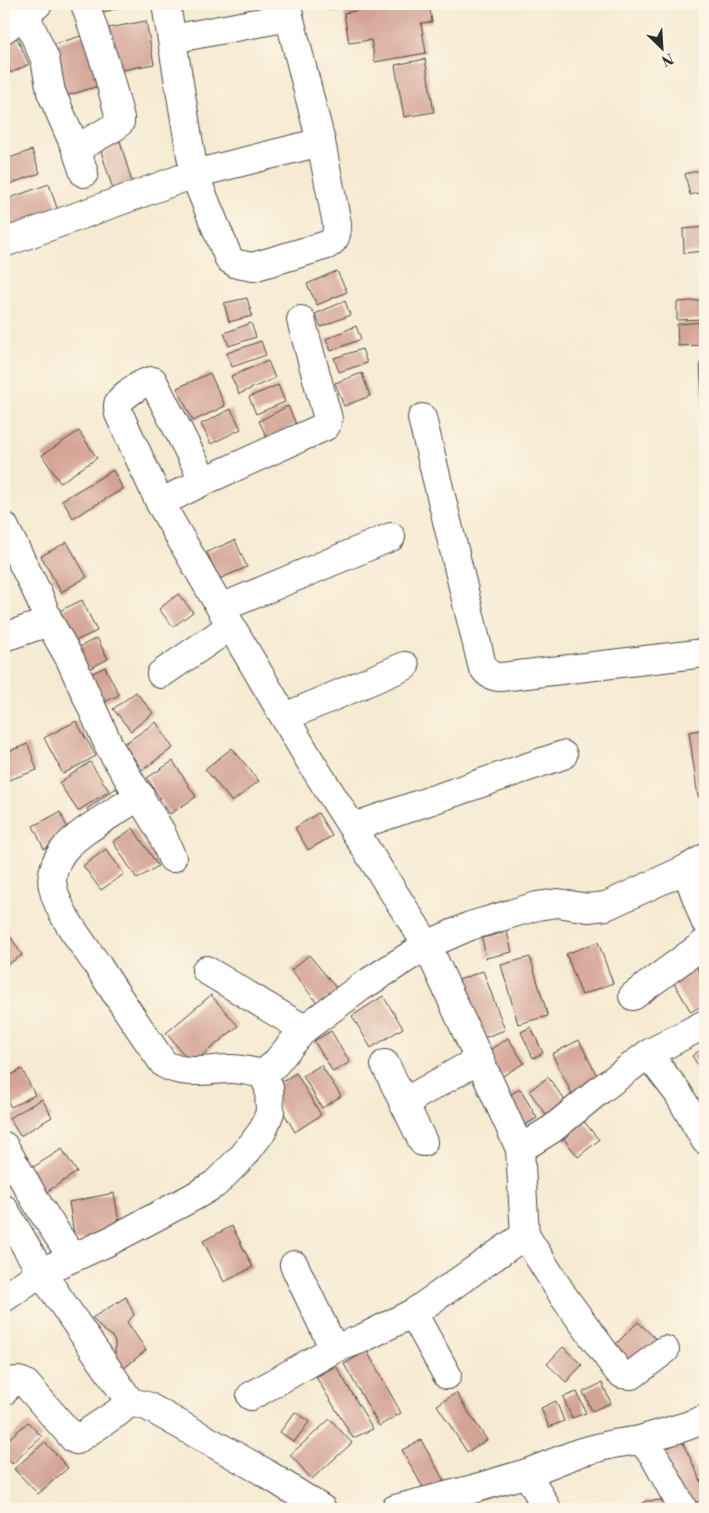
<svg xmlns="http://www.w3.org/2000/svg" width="709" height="1513" font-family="'Libre Bodoni',serif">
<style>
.building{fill:#d3a395}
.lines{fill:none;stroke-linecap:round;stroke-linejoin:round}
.minor-casing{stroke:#494844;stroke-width:30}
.minor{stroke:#fff;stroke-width:28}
</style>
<rect width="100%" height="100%" fill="#fcf5e5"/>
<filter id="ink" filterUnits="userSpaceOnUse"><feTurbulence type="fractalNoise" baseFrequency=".02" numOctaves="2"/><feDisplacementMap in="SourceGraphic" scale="10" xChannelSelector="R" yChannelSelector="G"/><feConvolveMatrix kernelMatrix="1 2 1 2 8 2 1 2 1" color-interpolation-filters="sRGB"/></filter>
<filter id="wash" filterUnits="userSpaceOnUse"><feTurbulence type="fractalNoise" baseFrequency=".0096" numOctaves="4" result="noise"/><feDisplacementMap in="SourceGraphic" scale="20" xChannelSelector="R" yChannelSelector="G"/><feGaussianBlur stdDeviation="1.12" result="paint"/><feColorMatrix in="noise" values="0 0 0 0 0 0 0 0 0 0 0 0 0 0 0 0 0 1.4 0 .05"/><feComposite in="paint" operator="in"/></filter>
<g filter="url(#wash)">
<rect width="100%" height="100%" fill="#f6ead2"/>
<g id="blocks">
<g class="building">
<path d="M4,4H16L4,23Z"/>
<path d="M90,4H133L93,15Z"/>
<path d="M327,4H358V5L328,10Z"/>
<path d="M365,4H429L432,22L421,23L426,53L375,62L371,40L349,43L344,13L366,9Z"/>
<path d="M146,21L154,64L117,71L109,28Z"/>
<path d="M90,33L105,84L59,98L43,48Z"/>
<path d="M17,38L29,64L11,73L4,57V44Z"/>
<path d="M425,59L434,112L404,117L395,65Z"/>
<path d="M120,141L133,186L114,193L100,148Z"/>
<path d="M32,150L40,173L4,186V160Z"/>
<path d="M705,169V191L690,195L685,174Z"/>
<path d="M49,184L58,211L4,229V200Z"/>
<path d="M705,227V251L684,253L683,229Z"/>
<path d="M337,271L347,292L317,305L307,284Z"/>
<path d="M247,298L252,316L229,322L224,303Z"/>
<path d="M705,300V319L677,320V302Z"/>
<path d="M345,301L350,315L321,327L315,314Z"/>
<path d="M705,322V345L678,346L677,324Z"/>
<path d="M251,323L256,337L229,346L224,333Z"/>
<path d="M356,326L361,339L331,351L326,339Z"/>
<path d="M261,341L266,355L232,367L227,353Z"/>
<path d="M362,349L367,363L339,372L334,358Z"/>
<path d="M268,361L275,378L239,394L231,376Z"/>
<path d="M700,362H705V433H704Z"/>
<path d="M210,373L225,406L193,421L177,388Z"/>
<path d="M362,373L370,396L344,406L335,383Z"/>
<path d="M278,385L285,402L256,414L249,397Z"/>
<path d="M288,406L296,424L267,438L259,421Z"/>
<path d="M231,409L241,429L211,444L201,424Z"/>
<path d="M79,431L97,458L60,483L42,455Z"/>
<path d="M113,470L123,489L73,518L62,500Z"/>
<path d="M235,540L247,567L219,579L207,552Z"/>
<path d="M67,542L87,577L61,592L41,556Z"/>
<path d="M178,594L193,612L173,627L159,609Z"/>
<path d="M82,600L97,631L64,646L49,616Z"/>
<path d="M97,638L108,659L80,674L69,652Z"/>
<path d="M105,667L119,695L96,706L82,678Z"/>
<path d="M136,692L153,713L131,731L113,709Z"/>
<path d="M76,721L96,756L63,774L44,738Z"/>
<path d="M156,722L173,748L142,770L124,744Z"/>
<path d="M705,729V796L698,797L689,732Z"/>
<path d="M28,744L37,770L6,781L4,774V753Z"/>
<path d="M232,748L259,781L232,802L205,769Z"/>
<path d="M173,761L196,797L170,814L147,778Z"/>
<path d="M90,762L109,791L78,811L59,783Z"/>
<path d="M116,788L125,801L96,822L87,809Z"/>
<path d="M60,812L71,836L44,849L33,826Z"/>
<path d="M318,813L332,836L308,850L295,828Z"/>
<path d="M133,828L158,866L137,879L113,842Z"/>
<path d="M106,849L124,874L101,890L83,866Z"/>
<path d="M4,927L22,955L4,967Z"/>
<path d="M507,932L512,952L486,958L482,938Z"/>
<path d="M598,942L613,983L582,995L566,954Z"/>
<path d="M309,955L338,990L319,1005L291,970Z"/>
<path d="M530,957L548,1016L518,1024L501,965Z"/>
<path d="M694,962L705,983V1003L691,1012L670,976Z"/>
<path d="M483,971L505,1030L478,1040L456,981Z"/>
<path d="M211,995L238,1026L192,1064L166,1033Z"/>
<path d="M383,996L403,1028L371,1048L352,1016Z"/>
<path d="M531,1027L543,1053L533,1058L521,1032Z"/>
<path d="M331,1031L350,1062L333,1072L314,1041Z"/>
<path d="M508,1038L524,1063L498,1079L482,1055Z"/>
<path d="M579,1040L599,1080L572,1094L552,1054Z"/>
<path d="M705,1047V1076L692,1056Z"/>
<path d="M321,1065L341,1096L322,1108L303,1076Z"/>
<path d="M22,1069L35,1095L11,1107L4,1094V1079Z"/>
<path d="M296,1073L321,1115L295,1132L270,1090Z"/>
<path d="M548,1077L571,1109L552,1123L529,1091Z"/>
<path d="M520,1089L537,1118L516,1130L499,1101Z"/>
<path d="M42,1099L52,1117L20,1136L9,1118Z"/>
<path d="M582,1119L599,1140L578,1157L561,1135Z"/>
<path d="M62,1149L77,1172L42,1195L27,1171Z"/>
<path d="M114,1193L121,1233L75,1241L69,1202Z"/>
<path d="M232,1226L253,1267L224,1282L203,1241Z"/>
<path d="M126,1297L134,1315L127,1322L146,1350L116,1375L105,1361L115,1354V1342L111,1335L102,1329L92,1318Z"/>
<path d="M638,1322L657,1340L632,1365L613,1347Z"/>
<path d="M563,1347L582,1365L566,1382L547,1364Z"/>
<path d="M367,1351L401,1413L379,1426L344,1364Z"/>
<path d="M336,1366L373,1429L353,1438L316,1377Z"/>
<path d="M602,1383L611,1403L592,1411L583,1392Z"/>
<path d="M577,1392L586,1413L572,1418L563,1397Z"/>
<path d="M456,1393L487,1440L467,1452L437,1405Z"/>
<path d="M556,1401L564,1421L549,1427L541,1408Z"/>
<path d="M295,1412L309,1422L294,1442L280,1432Z"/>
<path d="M330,1419L352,1443L312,1479L290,1455Z"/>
<path d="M28,1422L42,1437L12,1464L4,1454V1443Z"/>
<path d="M421,1440L444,1481L425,1491L402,1450Z"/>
<path d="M682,1441L705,1490V1498L685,1508L659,1452Z"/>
<path d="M45,1442L68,1468L38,1494L14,1469Z"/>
<path d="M533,1499L537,1509H509Z"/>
<path d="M664,1500L669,1509H638L645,1501Z"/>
</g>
</g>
</g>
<g filter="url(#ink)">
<use href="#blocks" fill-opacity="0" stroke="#494844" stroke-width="1"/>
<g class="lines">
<defs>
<g id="minor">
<path d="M166,4L194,174L229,259L237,264L253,267L327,245C336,240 337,234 337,224L321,142L286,4"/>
<path d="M25,14L45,59L51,92L76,149L84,173"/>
<path d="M4,29L38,4"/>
<path d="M172,39L289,17"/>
<path d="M76,149L116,126L120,122V118L106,66L85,4"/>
<path d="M4,243L194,174L321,142"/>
<path d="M422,418L482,665C486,673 491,677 501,677L705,653"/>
<path d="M204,481L153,381C146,379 124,395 119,402C117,405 118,410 119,414L160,503L231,626L312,764L427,945L520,1149"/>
<path d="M160,503L204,481L326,426L328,419L301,320"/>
<path d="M4,526L38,594L49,622"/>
<path d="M221,608L391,537"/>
<path d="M4,637L49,622L70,659L110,748L161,832L172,858"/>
<path d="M161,674L231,626"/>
<path d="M285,717L405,666"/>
<path d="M140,795C117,812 80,830 63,851C56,860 50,875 53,887C58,913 81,941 96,963C118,997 141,1031 164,1064C184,1076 210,1069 231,1069C242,1069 253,1072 263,1074"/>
<path d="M353,827L563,755"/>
<path d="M686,869L705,921"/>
<path d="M206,970L304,1029"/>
<path d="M633,996L705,943"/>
<path d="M648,1054L678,1093L705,1140"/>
<path d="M385,1064L423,1142"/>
<path d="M403,1103L480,1059"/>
<path d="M4,1146L40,1208L72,1257"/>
<path d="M4,1209L41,1272L130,1402L147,1406L264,1472L322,1509"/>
<path d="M525,1235L564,1297L618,1371L622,1374L632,1375L665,1350"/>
<path d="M294,1265L334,1349"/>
<path d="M4,1298L41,1272L110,1241L193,1197L215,1184L244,1155L263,1130L270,1112L269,1088L263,1074L275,1064L304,1029L361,987L427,945L470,926L537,906L558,903L588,908L606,906L686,869L705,858"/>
<path d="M413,1313L447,1375"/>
<path d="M4,1391C10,1381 16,1378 26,1384L74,1439L76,1440L117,1413L130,1402"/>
<path d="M251,1396L334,1349L361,1339L413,1313L525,1235L520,1149L552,1129L600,1090L648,1054L705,1024"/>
<path d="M640,1440L653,1454L683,1509"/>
<path d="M527,1473L547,1509"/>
<path d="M395,1509L473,1489L527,1473L581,1452L613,1444L640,1440L687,1426L705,1419"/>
</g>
</defs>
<use href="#minor" class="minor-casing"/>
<use href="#minor" class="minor"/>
</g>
</g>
<rect width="709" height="1513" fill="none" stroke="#fcf5e5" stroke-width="20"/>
<g transform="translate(662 48) rotate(155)" stroke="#fcf5e5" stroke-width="4" paint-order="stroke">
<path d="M0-4L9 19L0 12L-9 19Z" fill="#2b2b2b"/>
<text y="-8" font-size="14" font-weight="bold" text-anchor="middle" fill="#2b2b2b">N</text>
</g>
</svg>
